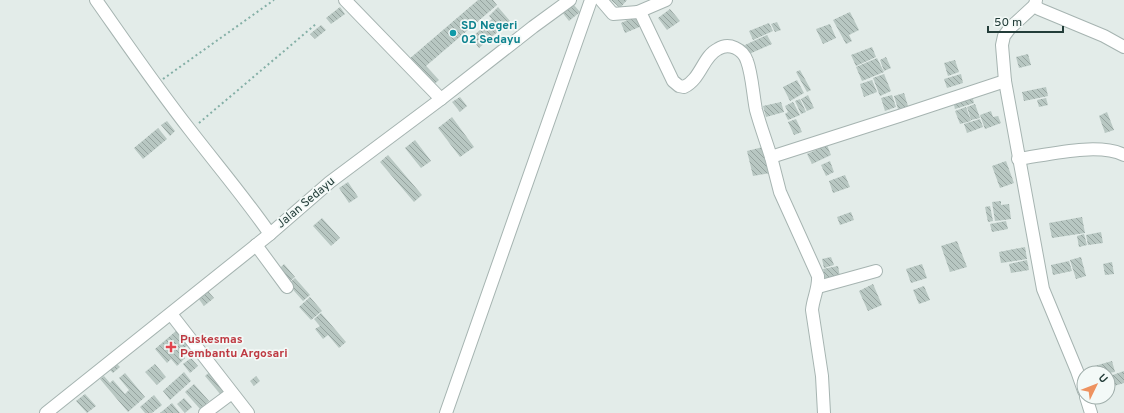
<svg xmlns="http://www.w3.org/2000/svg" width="1124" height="413" font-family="Overpass,sans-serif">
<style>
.building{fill:url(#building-back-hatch)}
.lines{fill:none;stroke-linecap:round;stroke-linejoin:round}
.minor-casing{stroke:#a6b4b1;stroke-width:14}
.path{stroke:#84afa6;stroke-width:2;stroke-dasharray:2 3;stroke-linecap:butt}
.minor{stroke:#fff;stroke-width:12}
.culture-dot{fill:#0f9aa8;stroke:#f3f9f7;stroke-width:1.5}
.health-dot{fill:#e0444e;stroke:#f3f9f7;stroke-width:1.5}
.labels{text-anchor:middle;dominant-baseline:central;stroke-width:3.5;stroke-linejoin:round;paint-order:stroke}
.culture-label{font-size:12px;font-weight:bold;fill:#0d838f;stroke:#f3f9f7;text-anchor:start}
.street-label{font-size:12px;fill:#233d39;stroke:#f3f9f7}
.health-label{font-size:12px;font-weight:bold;fill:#be3a42;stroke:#f3f9f7;text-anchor:start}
</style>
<defs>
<pattern id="building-back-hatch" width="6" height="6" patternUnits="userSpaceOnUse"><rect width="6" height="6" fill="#b8c7c2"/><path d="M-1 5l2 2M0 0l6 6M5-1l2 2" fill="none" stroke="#95a39f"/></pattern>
</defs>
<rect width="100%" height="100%" fill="#e3ece9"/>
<g class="building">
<path d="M478,0H493L497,5L426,66L439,80L431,87L408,60Z"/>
<path d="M611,0H627L620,8Z"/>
<path d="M573,4L580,12L569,21L562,12Z"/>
<path d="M340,7L345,14L331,24L326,18Z"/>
<path d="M498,7L510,21L479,48L471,38L492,19L489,16Z"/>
<path d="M670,9L680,21L667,30L658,18Z"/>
<path d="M850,12L859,30L849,35L852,41L846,44L833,20Z"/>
<path d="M639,15L644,25L625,33L621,23Z"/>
<path d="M777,22L781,30L775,32L771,24Z"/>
<path d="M769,23L773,31L753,40L749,31Z"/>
<path d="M830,24L836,38L823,44L816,29Z"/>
<path d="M321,25L326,30L315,39L310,34Z"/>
<path d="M767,35L772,44L749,54L745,45Z"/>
<path d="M872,47L876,57L856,66L851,55Z"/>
<path d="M1028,54L1031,65L1019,68L1016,57Z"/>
<path d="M886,57L891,68L884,71L880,60Z"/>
<path d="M877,58L884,72L862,81L856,67Z"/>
<path d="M955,60L959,72L948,76L944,63Z"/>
<path d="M800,70L811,90L807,92L796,72Z"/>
<path d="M884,74L891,91L880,96L873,78Z"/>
<path d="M961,74L963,83L947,88L944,79Z"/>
<path d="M797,80L804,93L790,101L783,87Z"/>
<path d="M872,80L877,92L864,97L860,84Z"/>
<path d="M1046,87L1048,96L1024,101L1022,92Z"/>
<path d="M904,93L908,106L898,109L894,96Z"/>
<path d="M808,95L814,108L807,111L801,99Z"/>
<path d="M892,95L896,107L885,111L881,98Z"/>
<path d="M972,95L974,103L955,109L953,101Z"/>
<path d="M460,97L467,106L460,112L452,102Z"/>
<path d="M1046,98L1048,105L1039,107L1037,100Z"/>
<path d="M800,99L806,112L801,114L795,101Z"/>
<path d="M781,102L784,112L766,117L763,106Z"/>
<path d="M793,102L800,115L788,120L785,114L788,112L785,106Z"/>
<path d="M975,104L980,118L971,120L967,107Z"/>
<path d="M966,107L971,121L960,124L955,111Z"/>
<path d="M991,111L993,117L998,116L1001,123L985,129L980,115Z"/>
<path d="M1107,112L1114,130L1105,133L1099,116Z"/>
<path d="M452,117L474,147L460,157L438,128Z"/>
<path d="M796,119L802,132L794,135L788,122Z"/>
<path d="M980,119L983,127L967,133L964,124Z"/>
<path d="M167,121L175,131L170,136L161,125Z"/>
<path d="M158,128L167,139L143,159L134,148Z"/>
<path d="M415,140L431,161L421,168L405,148Z"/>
<path d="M827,145L831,155L812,164L807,154Z"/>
<path d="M763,147L770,173L753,176L747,151Z"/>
<path d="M388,155L422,195L414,202L380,162Z"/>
<path d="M830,161L834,172L826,176L821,165Z"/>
<path d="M1006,161L1014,183L1000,188L992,166Z"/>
<path d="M845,175L850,187L833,193L829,181Z"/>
<path d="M348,182L358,197L349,203L339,188Z"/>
<path d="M1001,201V205L1009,204L1011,219L1004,220L1003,212L1004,220L995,221L992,202Z"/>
<path d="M990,206L993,221L988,222L985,207Z"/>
<path d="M851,212L854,220L840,225L837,217Z"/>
<path d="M1082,217L1085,233L1052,238L1049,223Z"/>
<path d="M322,218L340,238L331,246L313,226Z"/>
<path d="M1006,221L1008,229L992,232L990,224Z"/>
<path d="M1101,232L1103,243L1088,245L1086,235Z"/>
<path d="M1084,234L1087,245L1079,247L1077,236Z"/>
<path d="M957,241L967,267L950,272L941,246Z"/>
<path d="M1025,247L1027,259L1001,263L999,252Z"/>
<path d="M831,257L834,265L824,268L822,259Z"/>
<path d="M1081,257L1086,276L1076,279L1070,260Z"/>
<path d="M1027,260L1029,270L1011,273L1009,264Z"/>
<path d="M1069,261L1072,271L1053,275L1051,265Z"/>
<path d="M1112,262L1114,274L1105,275L1103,264Z"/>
<path d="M284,264L295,277L289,282L278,270Z"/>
<path d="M922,264L927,278L911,283L906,269Z"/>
<path d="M838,266L840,277L826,281L823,269Z"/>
<path d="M295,278L310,295L303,301L288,284Z"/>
<path d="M873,284L882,305L868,311L859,291Z"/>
<path d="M924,286L930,300L919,304L913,290Z"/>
<path d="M207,290L214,298L204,306L198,298Z"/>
<path d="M310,297L322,311L311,320L299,307Z"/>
<path d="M321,313L346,342L339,348L328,335L323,339L315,329L320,326L314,319Z"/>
<path d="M176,331L188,345L180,352L185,358L177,366L171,359L167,363L155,349Z"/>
<path d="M191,358L198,366L190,373L183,364Z"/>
<path d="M1112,361L1115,372L1108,373H1092L1091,367Z"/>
<path d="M115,362L120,367L113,373L108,368Z"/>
<path d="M155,364L166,377L157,385L145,372Z"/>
<path d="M212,370L227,389L221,395L205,376Z"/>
<path d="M1124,371V383L1114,386L1110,376Z"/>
<path d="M184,372L191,381L170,400L163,391Z"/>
<path d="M125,373L145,397L128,412L100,379L104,376L110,383L113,380L125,394L129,390L119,378Z"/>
<path d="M256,376L260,381L254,386L250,381Z"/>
<path d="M194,384L209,401L200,409L185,392Z"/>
<path d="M85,394L96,406L87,413L76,401Z"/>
<path d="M154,395L162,405L152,413H145L140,407Z"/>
<path d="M184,398L192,407L185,413L177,404Z"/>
<path d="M172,403L180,413H160Z"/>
</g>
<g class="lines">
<defs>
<g id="minor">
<path d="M96,0C127,44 157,88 190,130C217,165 245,198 270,234"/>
<path d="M345,0L441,99"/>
<path d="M601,0L613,14L638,12L641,14L673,81L679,86L684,87C701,79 703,56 718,49C729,42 743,49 747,61C752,74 753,95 756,110C760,125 766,141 771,157L899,116L1005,81"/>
<path d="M1036,0L1035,5L1039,9L1104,36L1124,47"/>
<path d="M1035,5L1010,28L1004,36L1002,45L1005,81L1043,289L1077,371L1084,391"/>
<path d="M638,12L666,0"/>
<path d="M771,157L780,192L818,276C819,288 813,298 812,310L822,376L824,413"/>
<path d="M1018,159C1047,155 1098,142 1124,155"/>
<path d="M256,245L287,287"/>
<path d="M818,287L876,271"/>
<path d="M171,314L248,413"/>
<path d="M1086,397L1091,413"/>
<path d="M46,413L270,234L330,182L441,99L533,27L570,0"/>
<path d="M205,413L232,393"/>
<path d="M446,413L591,0"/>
</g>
</defs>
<use href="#minor" class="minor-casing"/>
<g class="path">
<path d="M163,79L274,0"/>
<path d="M199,123L316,24"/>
</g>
<use href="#minor" class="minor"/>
</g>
<circle class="culture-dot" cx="453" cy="33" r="4"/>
<path class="health-dot" d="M169 341h4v4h4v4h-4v4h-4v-4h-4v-4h4z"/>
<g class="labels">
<g class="culture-label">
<text x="461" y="26">SD Negeri<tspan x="461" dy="14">02 Sedayu</tspan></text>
</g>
<g class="street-label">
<text transform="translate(306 203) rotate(-40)">Jalan Sedayu</text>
</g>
<g class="health-label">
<text x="180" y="340">Puskesmas<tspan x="180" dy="14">Pembantu Argosari</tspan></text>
</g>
</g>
<g transform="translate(1096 385) rotate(47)"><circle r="19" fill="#f3f9f7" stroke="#a0aeab"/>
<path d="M0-3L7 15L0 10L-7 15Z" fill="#ee925f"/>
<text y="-6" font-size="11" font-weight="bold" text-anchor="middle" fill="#233d39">U</text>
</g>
<path d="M988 26v6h75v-6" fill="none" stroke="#233d39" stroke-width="2"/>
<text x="994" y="26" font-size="12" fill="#233d39" stroke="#f3f9f7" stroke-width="3" paint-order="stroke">50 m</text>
</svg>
